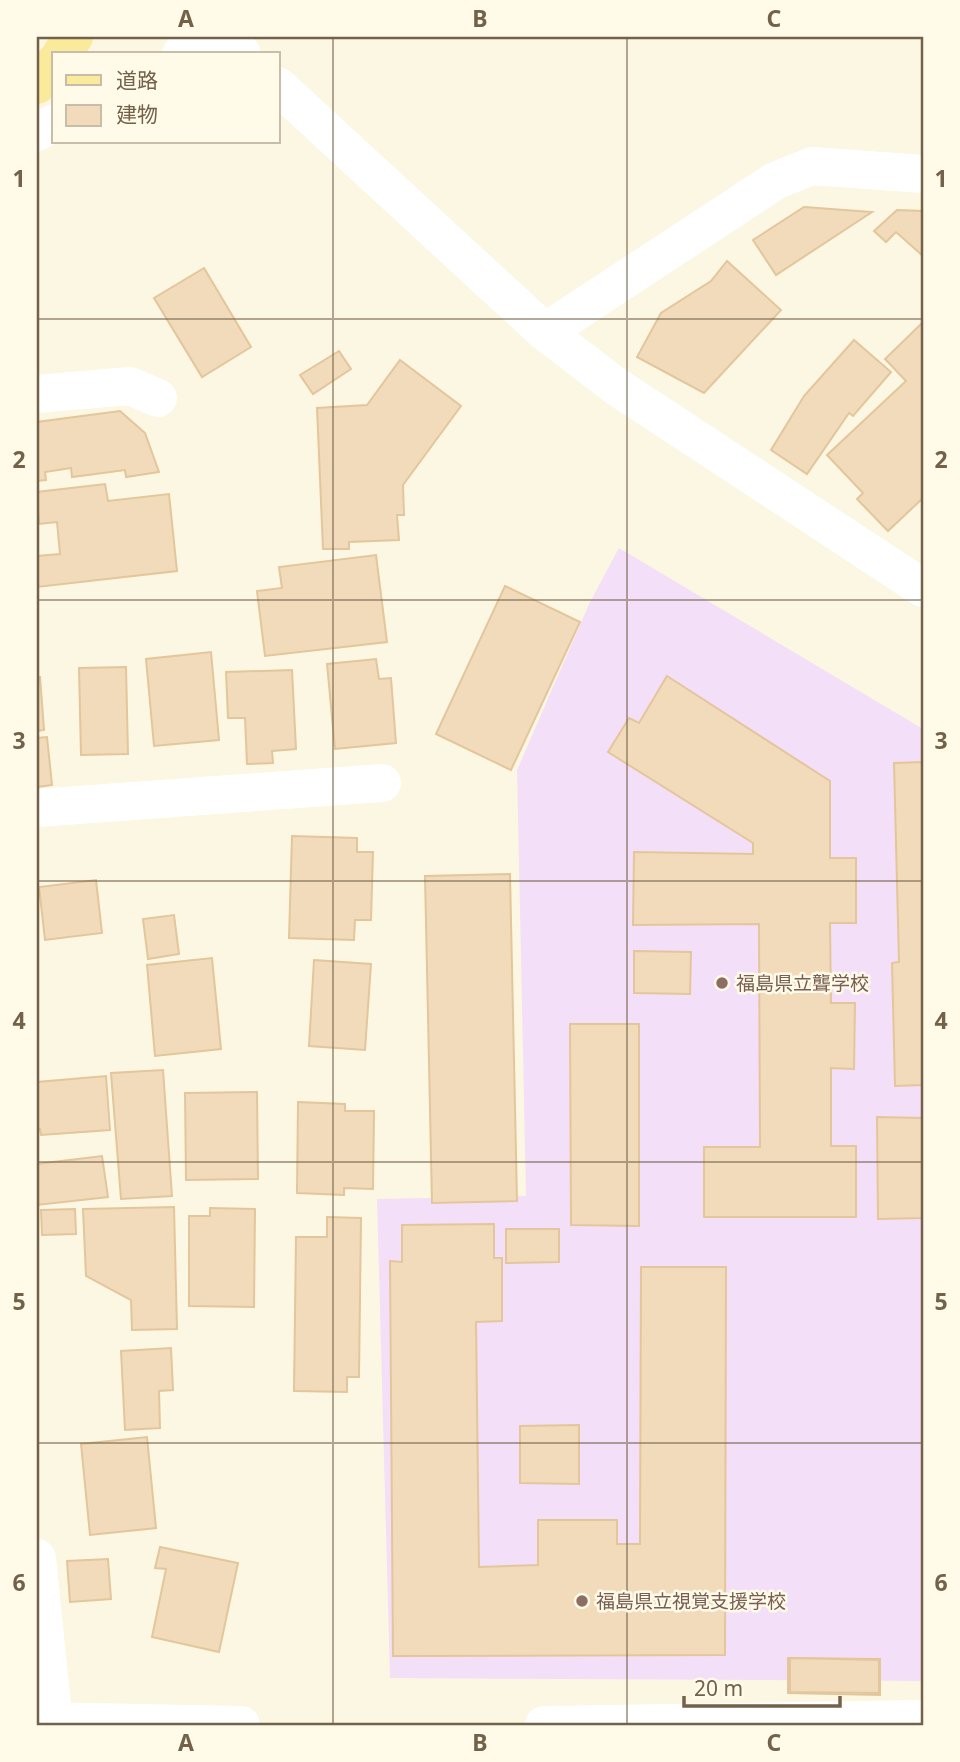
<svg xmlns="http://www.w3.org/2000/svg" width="960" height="1762" font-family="'Noto Sans','Noto Sans JP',sans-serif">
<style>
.education{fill:#f4dff8}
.building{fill:#f1dbba;stroke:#e3c69b;stroke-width:2}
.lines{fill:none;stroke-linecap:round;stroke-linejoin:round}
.minor{stroke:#fff;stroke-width:38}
.major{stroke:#faea9b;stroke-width:38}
.grid{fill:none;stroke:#736149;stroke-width:2;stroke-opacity:0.55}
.education-dot{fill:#8d6e63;stroke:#fffbe8;stroke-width:2.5}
.labels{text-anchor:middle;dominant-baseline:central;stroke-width:5;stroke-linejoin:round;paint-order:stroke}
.education-label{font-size:19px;fill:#785e54;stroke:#fffbe8;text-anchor:start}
.neatline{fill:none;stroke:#736149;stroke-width:2.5}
.grid-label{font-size:23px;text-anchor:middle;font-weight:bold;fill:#736149}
</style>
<rect width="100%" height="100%" fill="#fcf7e2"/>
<path class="education" d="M619,548L923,729V1681L390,1678L377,1199L526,1196L517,770L590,602Z"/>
<g class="building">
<path d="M804,207L872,212L776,275L753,240Z"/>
<path d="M897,210L923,211V256L896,232L886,242L874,231Z"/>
<path d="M727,261L781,310L704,393L637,357L661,313L711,281Z"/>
<path d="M204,268L251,347L202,377L154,298Z"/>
<path d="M923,322V498L888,531L857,499L863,493L827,455L906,381L885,359Z"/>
<path d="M854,340L891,372L853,416L849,413L807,474L771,450L804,396Z"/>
<path d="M339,351L351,369L313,394L300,375Z"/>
<path d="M400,360L461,406L403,485L404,515H397L399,540L349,542V549H323L317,408L367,405Z"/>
<path d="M120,411L145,433L159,472L126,477L125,470L72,477L71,468L45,472L46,480L37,481V422Z"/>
<path d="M105,484L108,501L169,494L177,571L37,587V556L60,554L57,522L39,524L37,492Z"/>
<path d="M376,555L387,642L265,656L257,591L282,588L279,567Z"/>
<path d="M505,586L580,622L511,770L436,734Z"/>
<path d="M211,652L219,740L154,746L146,659Z"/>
<path d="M376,659L379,679L391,678L396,743L335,749L327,664Z"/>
<path d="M126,667L128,754L81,755L79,668Z"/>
<path d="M292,670L296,749L272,751L273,763L247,764L245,718H228L226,672Z"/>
<path d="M667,676L830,781V858H856V923H830L831,1003H855L854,1069L831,1068V1146H856V1217H704V1147H760L759,924L633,925L634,852L753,854V843L608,752L629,718L639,723Z"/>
<path d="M37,677H40L44,730L37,731Z"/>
<path d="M47,737L52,785L37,787V738Z"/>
<path d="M923,762V1085L895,1086L892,963L899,962L894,763Z"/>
<path d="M292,836L357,838V852H373L371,920H355L354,940L289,938Z"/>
<path d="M510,874L517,1201L432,1203L425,876Z"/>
<path d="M96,880L102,933L45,940L39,887Z"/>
<path d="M174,915L179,954L148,959L143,919Z"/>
<path d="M634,951L691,952L690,994L634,993Z"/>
<path d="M212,958L221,1049L155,1056L147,965Z"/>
<path d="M314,960L371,964L365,1050L309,1046Z"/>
<path d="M570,1024H639V1226L571,1225Z"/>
<path d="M163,1070L172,1196L121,1199L111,1073Z"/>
<path d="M106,1076L110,1130L41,1135L40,1129H37V1082Z"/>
<path d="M257,1092L258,1179L186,1180L185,1093Z"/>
<path d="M298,1102L345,1104V1111H374L373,1189L344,1188V1195L297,1193Z"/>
<path d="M877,1117L923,1118V1218L878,1219Z"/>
<path d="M102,1156L108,1197L37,1205V1164Z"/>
<path d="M174,1207L177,1329L132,1330L131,1300L86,1276L83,1209Z"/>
<path d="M210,1208L255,1209L254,1307L189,1306V1216H210Z"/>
<path d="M75,1209L76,1234L42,1235L41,1210Z"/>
<path d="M327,1217L361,1218L359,1377H347V1392L294,1391L296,1237H327Z"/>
<path d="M494,1224V1258H502V1321L476,1322L479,1567L538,1565V1520H617V1544H640L641,1267H726L725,1655L393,1656L390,1261L402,1262V1225Z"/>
<path d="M506,1229H559V1262L506,1263Z"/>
<path d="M171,1348L173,1390L159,1391L160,1428L125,1430L121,1351Z"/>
<path d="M579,1425V1484L520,1483V1426Z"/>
<path d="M147,1437L156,1528L90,1535L81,1444Z"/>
<path d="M160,1547L238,1563L219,1652L152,1637L166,1569L155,1568Z"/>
<path d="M108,1559L111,1599L70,1602L67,1561Z"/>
<path d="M788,1658L880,1659V1695L788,1693Z"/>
<path d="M790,1658L879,1660V1693L790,1692Z"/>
</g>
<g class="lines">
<g class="minor">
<path d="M223,37L242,54"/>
<path d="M181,54L213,37"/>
<path d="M278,86L545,332L617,387L923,588"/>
<path d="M37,132L54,123"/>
<path d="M545,332L775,181L812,166L923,174"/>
<path d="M37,394L130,386L158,398"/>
<path d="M37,808L382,783"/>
<path d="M37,1558L54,1725"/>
<path d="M37,1721L241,1725"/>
<path d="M544,1725L923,1719"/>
</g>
<g class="major">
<path d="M61,54L74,37"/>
<path d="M37,85L54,63"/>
</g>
</g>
<path class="grid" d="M333,37V1725M627,37V1725M37,319H923M37,600H923M37,881H923M37,1162H923M37,1443H923"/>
<g class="education-dot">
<circle cx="722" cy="983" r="7"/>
<circle cx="582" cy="1601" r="7"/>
</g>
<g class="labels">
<g class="education-label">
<text x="736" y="983">福島県立聾学校</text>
<text x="596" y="1601">福島県立視覚支援学校</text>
</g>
</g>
<rect width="960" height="1762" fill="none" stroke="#fffbe8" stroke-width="77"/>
<rect x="52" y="52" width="228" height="91" fill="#fffbe8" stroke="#c7bda8" stroke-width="2"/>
<rect x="66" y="75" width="35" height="10" fill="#faea9b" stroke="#c7bda8" stroke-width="2"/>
<text x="116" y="88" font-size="21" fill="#736149">道路</text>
<rect x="66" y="105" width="35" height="21" fill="#f1dbba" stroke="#c7bda8" stroke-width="2"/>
<text x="116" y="122" font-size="21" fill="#736149">建物</text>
<path d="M684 1696v10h156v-10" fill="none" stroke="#736149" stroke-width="3.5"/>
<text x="694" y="1696" font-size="21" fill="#736149" stroke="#fffbe8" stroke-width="5" paint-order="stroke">20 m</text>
<rect x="38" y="38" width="884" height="1686" class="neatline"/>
<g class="grid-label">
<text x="186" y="27">A</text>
<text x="480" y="27">B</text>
<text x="774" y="27">C</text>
<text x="19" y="187">1</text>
<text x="941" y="187">1</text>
<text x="19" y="468">2</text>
<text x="941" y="468">2</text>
<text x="19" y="749">3</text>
<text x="941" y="749">3</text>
<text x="19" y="1029">4</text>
<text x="941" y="1029">4</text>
<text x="19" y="1310">5</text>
<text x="941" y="1310">5</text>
<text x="19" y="1591">6</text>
<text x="941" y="1591">6</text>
<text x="186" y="1751">A</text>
<text x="480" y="1751">B</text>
<text x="774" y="1751">C</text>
</g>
</svg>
